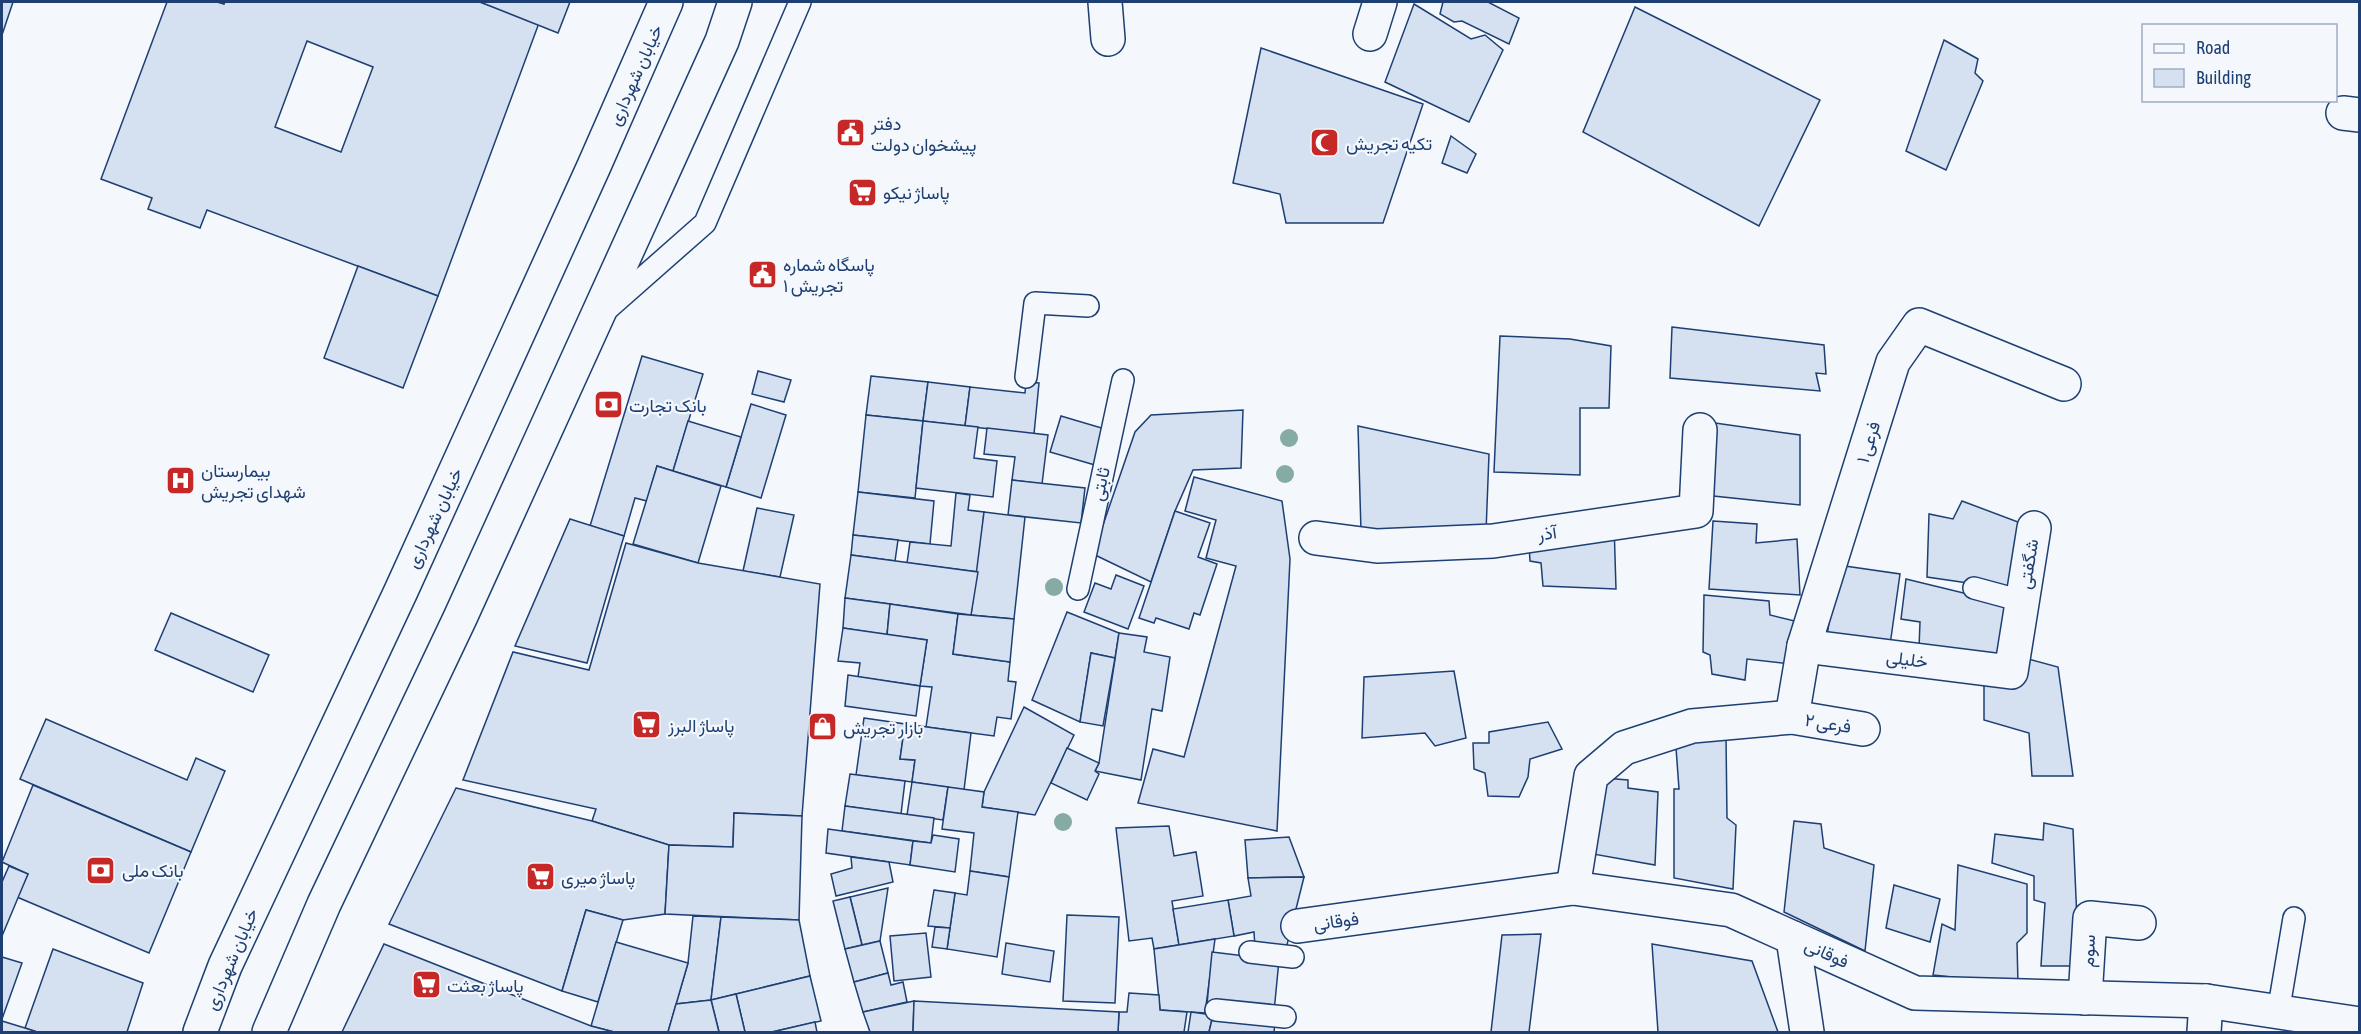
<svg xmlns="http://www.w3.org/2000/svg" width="2361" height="1034" font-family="'Asap Condensed',Vazirmatn,sans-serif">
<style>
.building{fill:#d5e0f0;stroke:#1d3f73;stroke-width:1.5;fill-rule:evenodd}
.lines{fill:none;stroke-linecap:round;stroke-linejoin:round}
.lane-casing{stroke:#1d3f73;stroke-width:24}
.street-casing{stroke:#1d3f73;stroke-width:36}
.primary-casing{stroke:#1d3f73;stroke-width:36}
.lane{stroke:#f4f7fb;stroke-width:21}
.street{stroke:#f4f7fb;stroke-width:33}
.primary{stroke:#f4f7fb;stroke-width:33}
.tree{fill:#86aba6}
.labels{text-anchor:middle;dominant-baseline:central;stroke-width:4.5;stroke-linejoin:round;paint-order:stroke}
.street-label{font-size:18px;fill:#1d3f73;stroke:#f4f7fb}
.poi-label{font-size:18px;fill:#1d3f73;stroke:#f4f7fb;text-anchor:start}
</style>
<rect width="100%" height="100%" fill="#f4f7fb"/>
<g class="building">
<path d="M2,2H13L2,35Z"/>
<path d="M167,2H217L224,4L225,2H480L539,23L438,296L207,210L200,228L148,209L152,198L101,179ZM307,41L373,67L341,152L275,127Z"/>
<path d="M480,2H570L558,33Z"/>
<path d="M1443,2H1488L1519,18L1509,44L1462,21L1454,22L1440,14Z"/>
<path d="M1414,4L1471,39L1485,35L1503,50L1469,122L1385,82Z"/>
<path d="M1635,7L1820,100L1759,226L1583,132Z"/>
<path d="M1944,40L1978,59L1975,73L1983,81L1946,170L1906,151Z"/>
<path d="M1261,48L1423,104L1383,223H1286L1280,194L1233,183Z"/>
<path d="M1451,136L1476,154L1467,173L1442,163Z"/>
<path d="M358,266L438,296L403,388L324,358Z"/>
<path d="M1672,327L1824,345L1826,374L1816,373L1820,391L1670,378Z"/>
<path d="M1500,336L1570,339L1611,346L1609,408H1580V475L1494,472Z"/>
<path d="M642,356L703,374L673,471L657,466L647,501L635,498L624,536L590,526Z"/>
<path d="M758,371L791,380L784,402L752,394Z"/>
<path d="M871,376L928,382L923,421L866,415Z"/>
<path d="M928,382L970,387L965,426L923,421Z"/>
<path d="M1026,382L1039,383L1034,434L965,426L970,387L1025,393Z"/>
<path d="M751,404L786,415L761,498L726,487Z"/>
<path d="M1243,410L1241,468L1193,470L1175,511L1151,582L1093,554L1135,432L1151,415Z"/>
<path d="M866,415L923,421L915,498L858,492Z"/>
<path d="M1061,416L1105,429L1095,465L1050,452Z"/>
<path d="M688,421L741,437L726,487L673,471Z"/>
<path d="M923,421L978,427L974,458L997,461L993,497L916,488Z"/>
<path d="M1708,422L1800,435V505L1704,495Z"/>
<path d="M1358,426L1489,454L1486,532H1361Z"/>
<path d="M987,428L1048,435L1042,484L1012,480L1015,457L984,454Z"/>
<path d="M657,466L721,486L698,563L633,544Z"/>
<path d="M1194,477L1282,501L1290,559L1277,831L1138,803L1153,749L1184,757L1236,566L1206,558L1216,520L1185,511Z"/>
<path d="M1012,480L1085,488L1081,523L1008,515Z"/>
<path d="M858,492L934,501L930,544L853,535Z"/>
<path d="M956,493L970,495L968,510L984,512L978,572L907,563L910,542L951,546Z"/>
<path d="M1962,501L2034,528L2016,590L1927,577L1929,514L1953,519Z"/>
<path d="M757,508L794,515L780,577L743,571Z"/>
<path d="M1175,511L1210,523L1198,557L1217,564L1200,615L1194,613L1189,629L1156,618L1154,623L1139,618Z"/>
<path d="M984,512L1025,517L1014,619L971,615Z"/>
<path d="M570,519L624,536L587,663L515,646Z"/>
<path d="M1713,521L1757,524L1756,543L1797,539L1800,595L1709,589Z"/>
<path d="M1614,523L1616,589L1543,586L1541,563L1530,561L1528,529Z"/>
<path d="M853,535L898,540L895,561L851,555Z"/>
<path d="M626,543L698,563L820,584L802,816L734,813L733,847L669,845L592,821L596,809L463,780L513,652L589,670Z"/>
<path d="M851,555L978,572L971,615L845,598Z"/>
<path d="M1838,565L1900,574L1890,645L1827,636Z"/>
<path d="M1116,575L1144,586L1128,629L1084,612L1095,583L1111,589Z"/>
<path d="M1906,579L2013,605L2003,660L1919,648L1920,622L1901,619Z"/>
<path d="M1704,595L1769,601L1770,615L1799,622L1790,664L1747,659L1745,680L1712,674L1710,655L1703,652Z"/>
<path d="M845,598L890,604L887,635L843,628Z"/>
<path d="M890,604L958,614L953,654L1010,662L1008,681L1016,682L1011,719L997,717L994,736L926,727L932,687L920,686L927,640L887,635Z"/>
<path d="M1067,612L1119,633L1115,658L1091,653L1080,722L1032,700Z"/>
<path d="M171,613L269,655L253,692L155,650Z"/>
<path d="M958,614L1014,619L1010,662L953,654Z"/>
<path d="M843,628L927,640L920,686L858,677L860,663L838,661Z"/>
<path d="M1119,633L1147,637L1144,652L1170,657L1162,711L1152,709L1141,780L1095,771L1099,763Z"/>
<path d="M1091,653L1115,658L1103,726L1080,722Z"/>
<path d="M2021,657L2058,667L2073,776H2032L2029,733L1984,720V676Z"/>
<path d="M1454,671L1466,738L1435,746L1425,733L1362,738L1364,677Z"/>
<path d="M848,675L920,686L916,716L845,706Z"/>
<path d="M1024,707L1074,735L1035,815L982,807L984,792Z"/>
<path d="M864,718L905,724L900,759L915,760L912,782L856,775Z"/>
<path d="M46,719L187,780L196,758L225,771L191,852L20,779Z"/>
<path d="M1548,722L1562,749L1530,759L1528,777L1519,797L1488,796L1485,773L1474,769L1473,743H1489V732Z"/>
<path d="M905,724L971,733L964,790L912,782L915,760L900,759Z"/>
<path d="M1675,734L1726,737L1727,818L1736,825L1733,889L1674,878V789H1679Z"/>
<path d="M1067,748L1099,763L1095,771L1099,774L1087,800L1051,783Z"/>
<path d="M850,774L905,781L901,814L845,806Z"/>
<path d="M1604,778L1628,780V788L1658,792L1655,865L1593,854Z"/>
<path d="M912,782L948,787L943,820L907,815Z"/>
<path d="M33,785L191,852L149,953L17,897L28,874L2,862Z"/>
<path d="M948,787L984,792L982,807L1018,812L1009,877L970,871L974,833L942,829Z"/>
<path d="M456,788L592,821L669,845L665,914L623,920L586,910L562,991L389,924Z"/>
<path d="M845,806L934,818L931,843L842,831Z"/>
<path d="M734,813L802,816L799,920L665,914L669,845L733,847Z"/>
<path d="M1794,821L1821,824L1824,848L1874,865L1865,951L1784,912Z"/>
<path d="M2044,823L2073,829L2079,966H2041L2045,903L2034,900V876L1992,863L1995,834L2043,840Z"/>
<path d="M1169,826L1174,856L1196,852L1203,896L1172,901L1179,945L1154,949L1152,938L1129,941L1116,828Z"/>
<path d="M828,829L913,841L910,865L826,853Z"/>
<path d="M933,835L959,839L955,872L910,865L913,841L931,843Z"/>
<path d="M1289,837L1304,877L1248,878L1245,840Z"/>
<path d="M851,857L889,862L893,882L836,896L831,874L852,868Z"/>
<path d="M1958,865L2027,884V933L2017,943L2018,984L1933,975L1942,924L1955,930Z"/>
<path d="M9,866L28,874L2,936V882Z"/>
<path d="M970,871L1009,877L997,957L947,949L955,893L967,895Z"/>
<path d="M1304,877L1286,949L1255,948L1254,932L1234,936L1228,900L1251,896L1248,878Z"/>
<path d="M1894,885L1940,899L1930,942L1886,928Z"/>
<path d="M888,888L880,941L862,945L850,897Z"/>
<path d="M934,890L955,893L950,928L928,926Z"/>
<path d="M850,897L862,945L845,949L833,901Z"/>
<path d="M1228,900L1234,936L1179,945L1173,909Z"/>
<path d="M586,910L623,920L598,1002L562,991Z"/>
<path d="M1067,915L1119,917L1115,1003L1063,1001Z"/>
<path d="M693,916L721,917L711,1000L676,1004L688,963Z"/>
<path d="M721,917L799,920L810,976L711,1000Z"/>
<path d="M935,927L950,928L947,949L932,947Z"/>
<path d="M926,933L931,977L894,981L890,936Z"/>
<path d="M1541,934L1529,1032H1491L1502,935Z"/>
<path d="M1215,939L1205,1013L1160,1010L1154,949Z"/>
<path d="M880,941L888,973L854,982L845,949Z"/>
<path d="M616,942L688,963L668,1032H614L591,1026Z"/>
<path d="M1006,943L1054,951L1050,982L1002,974Z"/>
<path d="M384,944L591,1026L614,1032H342Z"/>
<path d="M1652,944L1752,961L1778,1032H1658Z"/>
<path d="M53,949L143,983L127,1032H37L25,1028Z"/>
<path d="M1212,952L1279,960L1274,1012L1207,1004Z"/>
<path d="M2,957L22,963L2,1019Z"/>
<path d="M888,973L891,985L903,982L907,1002L863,1012L854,982Z"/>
<path d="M810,976L821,1021L772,1032H745L736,994Z"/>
<path d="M1129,993L1159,995L1160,1010L1187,1012L1184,1032H1118L1119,1012H1127Z"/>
<path d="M736,994L745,1032H719L711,1000Z"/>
<path d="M711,1000L719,1032H668L676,1004Z"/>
<path d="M914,1001L913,1032H870L863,1012Z"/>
<path d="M914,1001L1119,1012L1118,1032H913Z"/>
<path d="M1191,1012L1213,1015L1209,1032H1188Z"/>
<path d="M1213,1015L1275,1023L1274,1032H1209Z"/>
<path d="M2,1021L25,1028L37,1032H2Z"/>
<path d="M815,1022L817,1032H772Z"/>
</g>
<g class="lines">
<defs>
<g id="lane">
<path d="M604,312L705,223L800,2"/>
<path d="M1026,377L1035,303L1088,306"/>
<path d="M1974,588L2022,601"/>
<path d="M1078,589L1123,380"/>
<path d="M1250,952L1293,957"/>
<path d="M1216,1010L1285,1017"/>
<path d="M2278,1013L2294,918"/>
</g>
<g id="street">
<path d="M1105,2L1108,39"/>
<path d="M1370,34L1380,2"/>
<path d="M2343,113L2360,115"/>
<path d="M1316,538L1377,546L1493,541L1696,511L1700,430"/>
<path d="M1804,646L2011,672L2034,528"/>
<path d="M1792,717L1804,646L1893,362L1919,325L2064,384"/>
<path d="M1573,888L1591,776L1624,748L1692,726L1792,717L1863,729"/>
<path d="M1298,926L1573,888L1731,910L1915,993L2206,1001L2360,1024"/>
<path d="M1793,938L1807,1032"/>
<path d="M2085,998L2090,918L2139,923"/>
<path d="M2204,1032L2206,1001"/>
</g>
<g id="primary">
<path d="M200,1032L225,966L401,591L594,166L666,2"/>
<path d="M269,1032L324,904L460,618L670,156L722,41L735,2"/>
</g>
</defs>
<use href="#lane" class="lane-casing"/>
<use href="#street" class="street-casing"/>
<use href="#primary" class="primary-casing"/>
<use href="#lane" class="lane"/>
<use href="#street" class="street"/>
<use href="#primary" class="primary"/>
</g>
<g class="tree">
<circle cx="1289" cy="438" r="9"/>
<circle cx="1285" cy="474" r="9"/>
<circle cx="1054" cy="587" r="9"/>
<circle cx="1063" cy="822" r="9"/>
</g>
<defs>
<symbol id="civic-square" viewBox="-11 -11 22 22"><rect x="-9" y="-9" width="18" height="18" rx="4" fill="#c62828" stroke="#f4f7fb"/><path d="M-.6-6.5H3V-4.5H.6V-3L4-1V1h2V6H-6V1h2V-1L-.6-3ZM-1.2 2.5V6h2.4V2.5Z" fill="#fff"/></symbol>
<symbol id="mosque-square" viewBox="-11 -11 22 22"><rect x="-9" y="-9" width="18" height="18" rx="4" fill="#c62828" stroke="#f4f7fb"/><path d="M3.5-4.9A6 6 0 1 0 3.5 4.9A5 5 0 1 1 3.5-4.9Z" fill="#fff"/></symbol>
<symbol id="supermarket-square" viewBox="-11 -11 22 22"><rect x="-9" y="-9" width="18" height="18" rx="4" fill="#c62828" stroke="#f4f7fb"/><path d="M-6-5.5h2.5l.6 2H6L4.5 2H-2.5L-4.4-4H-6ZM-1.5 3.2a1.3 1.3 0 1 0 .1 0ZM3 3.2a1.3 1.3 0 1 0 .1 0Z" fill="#fff"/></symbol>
<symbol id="bank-square" viewBox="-11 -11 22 22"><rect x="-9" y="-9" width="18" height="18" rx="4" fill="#c62828" stroke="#f4f7fb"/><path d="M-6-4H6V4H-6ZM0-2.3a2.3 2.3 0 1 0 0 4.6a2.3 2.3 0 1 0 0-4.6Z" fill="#fff"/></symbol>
<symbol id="hospital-square" viewBox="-11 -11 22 22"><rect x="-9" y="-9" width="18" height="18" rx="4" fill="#c62828" stroke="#f4f7fb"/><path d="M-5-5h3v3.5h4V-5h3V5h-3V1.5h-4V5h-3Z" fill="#fff"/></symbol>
<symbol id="shop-square" viewBox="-11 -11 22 22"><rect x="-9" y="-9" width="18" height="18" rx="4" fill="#c62828" stroke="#f4f7fb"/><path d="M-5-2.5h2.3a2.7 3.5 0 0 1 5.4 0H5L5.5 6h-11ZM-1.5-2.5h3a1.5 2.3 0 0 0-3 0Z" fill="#fff"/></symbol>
</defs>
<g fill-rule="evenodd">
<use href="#civic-square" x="834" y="116" width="33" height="33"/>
<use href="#mosque-square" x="1308" y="126" width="33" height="33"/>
<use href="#supermarket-square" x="846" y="176" width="33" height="33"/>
<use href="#civic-square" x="746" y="258" width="33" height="33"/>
<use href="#bank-square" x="592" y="388" width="33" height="33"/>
<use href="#hospital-square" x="164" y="464" width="33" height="33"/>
<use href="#supermarket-square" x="630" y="708" width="33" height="33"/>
<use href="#shop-square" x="806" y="710" width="33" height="33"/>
<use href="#bank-square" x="84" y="854" width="33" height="33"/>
<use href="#supermarket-square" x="524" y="860" width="33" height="33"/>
<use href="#supermarket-square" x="410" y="968" width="33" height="33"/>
</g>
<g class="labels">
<g class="street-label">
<text transform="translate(635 75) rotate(-66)">خیابان شهرداری</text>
<text transform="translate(1868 442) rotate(-73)">فرعی ۱</text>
<text transform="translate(1100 484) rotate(-78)">ثابتی</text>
<text transform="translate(434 518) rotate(-65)">خیابان شهرداری</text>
<text transform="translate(1547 533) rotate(-8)">آذر</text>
<text transform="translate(2028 564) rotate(-81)">شگفتی</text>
<text transform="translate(1907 659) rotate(7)">خلیلی</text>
<text transform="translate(1828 723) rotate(9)">فرعی ۲</text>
<text transform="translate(1336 921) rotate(-8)">فوقانی</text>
<text transform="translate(2088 951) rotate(-87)">سوم</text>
<text transform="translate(1827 953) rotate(24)">فوقانی</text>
<text transform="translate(231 959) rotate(-67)">خیابان شهرداری</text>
</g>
<g class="poi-label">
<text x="871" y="123">دفتر<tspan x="871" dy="21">پیشخوان دولت</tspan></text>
<text x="1346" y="143">تکیه تجریش</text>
<text x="883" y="192">پاساژ نیکو</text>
<text x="783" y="264">پاسگاه شماره<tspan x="783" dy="21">۱ تجریش</tspan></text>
<text x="629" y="405">بانک تجارت</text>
<text x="201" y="470">بیمارستان<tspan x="201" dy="21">شهدای تجریش</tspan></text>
<text x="668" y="725">پاساژ البرز</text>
<text x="843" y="727">بازار تجریش</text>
<text x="122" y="870">بانک ملی</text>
<text x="561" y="877">پاساژ میری</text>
<text x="447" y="985">پاساژ بعثت</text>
</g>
</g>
<rect width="2361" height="1034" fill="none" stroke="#1d3f73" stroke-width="6"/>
<rect x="2142" y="24" width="195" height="78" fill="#f4f7fb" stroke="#9eadc5" stroke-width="1.5"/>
<rect x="2154" y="44" width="30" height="9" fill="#f4f7fb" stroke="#9eadc5" stroke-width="1.5"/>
<text x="2196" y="54" font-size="18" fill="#1d3f73">Road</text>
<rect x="2154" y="69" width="30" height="18" fill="#d5e0f0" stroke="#9eadc5" stroke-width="1.5"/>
<text x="2196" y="84" font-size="18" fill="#1d3f73">Building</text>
</svg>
